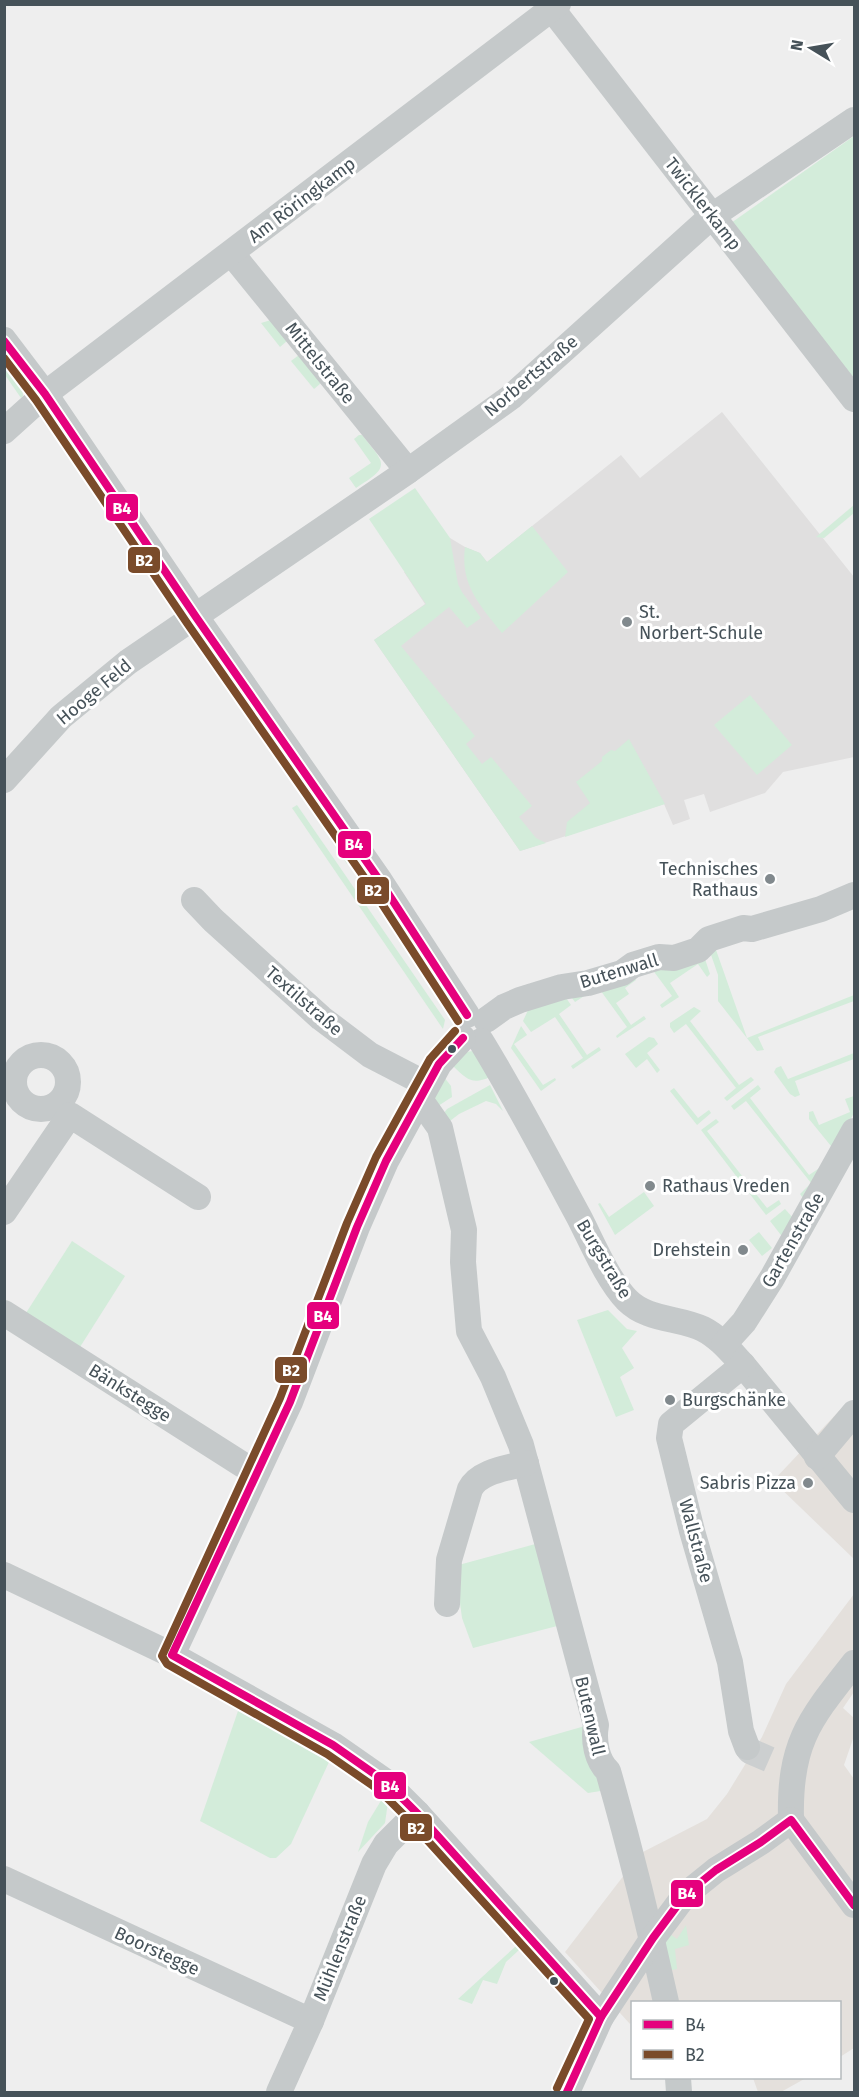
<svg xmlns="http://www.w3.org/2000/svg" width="859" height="2097" font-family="'Fira Sans',sans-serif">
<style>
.commercial{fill:#e4e0dc}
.education{fill:#e0dfdf}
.green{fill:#d3ecda}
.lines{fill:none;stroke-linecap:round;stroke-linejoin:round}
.minor-tunnel{stroke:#cccfd0;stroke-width:26;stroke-dasharray:26 13;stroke-linecap:butt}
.minor{stroke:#c5c9ca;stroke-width:26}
.bus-1-casing{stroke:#fff;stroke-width:12}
.bus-2-casing{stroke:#fff;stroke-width:12}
.bus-1{stroke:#e5007d;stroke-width:8}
.bus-2{stroke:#7a4b2a;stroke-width:8}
.poi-dot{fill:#81898d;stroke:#fff;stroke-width:2}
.bus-dot{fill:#465259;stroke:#fff;stroke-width:2}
.labels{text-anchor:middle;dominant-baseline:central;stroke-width:6;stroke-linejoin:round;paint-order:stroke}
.street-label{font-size:18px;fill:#465259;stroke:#fff}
.poi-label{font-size:18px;fill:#465259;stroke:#fff;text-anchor:start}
.line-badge{stroke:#fff;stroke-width:2}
.badge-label{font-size:16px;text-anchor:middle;font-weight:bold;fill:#fff}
</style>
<rect width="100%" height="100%" fill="#eee"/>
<g class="commercial">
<path d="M839,1411L854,1427V1559L773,1481Z"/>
<path d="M854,1594V1692L843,1708L854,1718V1736L844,1765L854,1779V2048L840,2057V2002H632V2020L630,2024L565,1952L641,1853L707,1819L727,1794L762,1737L786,1684Z"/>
<path d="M753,2078H806L781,2092H758Z"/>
</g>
<path class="education" d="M722,412L854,577V757L783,772L765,793L710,812L704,794L684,800L690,819L673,825L664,804L520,851L374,640L425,604L404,572L450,538L465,547L480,553L487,562L621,455L640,478Z"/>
<g class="green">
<path d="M854,136V383L731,223Z"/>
<path d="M271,320L287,341L280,347L261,323Z"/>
<path d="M299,355L321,383L314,389L291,361Z"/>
<path d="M6,362L22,385L23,396L21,398L5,375Z"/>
<path d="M359,435H362C386,465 391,466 356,488L349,478L371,463L354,439Z"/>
<path d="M415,488L450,538L458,584L462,592L481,618L467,628L449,607L401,646L475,736L466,744L482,764L491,757L532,806L519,817L536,838L546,843L520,851L374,640L426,604L369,519Z"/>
<path d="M854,505V513L824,538L816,537Z"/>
<path d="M532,526L568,572L502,633C480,605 460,585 465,547L480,553L487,562Z"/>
<path d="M750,695L792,745L757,775L714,725Z"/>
<path d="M629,739L665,804L565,837L567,822L590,803L576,782L602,761V757L611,750L615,751Z"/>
<path d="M308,800L351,861L347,864L306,803Z"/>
<path d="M297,805L445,1020L443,1029L292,808Z"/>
<path d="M715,947L747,1038L854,995V1001L758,1037L764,1050L757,1051L718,1001V975L709,949Z"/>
<path d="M704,956L710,974L707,977L698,964L670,983L679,997L662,1008L660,1005L672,996L652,969L641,976L638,972L661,965L668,968Z"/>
<path d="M633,974L636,980L625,988L629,994L616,1003L631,1025L644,1016L646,1019L617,1038L616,1036L627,1027L598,987L575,1002L569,994Z"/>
<path d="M564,995L571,1005L559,1014L587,1055L599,1047L601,1050L573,1069L571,1066L583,1058L555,1017L531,1032L523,1021L530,1006Z"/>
<path d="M694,1007L701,1011L690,1021L739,1085L751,1077L754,1080L727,1101L724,1098L736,1088L686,1024L674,1033L670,1027V1023Z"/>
<path d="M521,1026L527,1035L514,1044L543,1085L555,1078L556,1080L541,1091L511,1048Z"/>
<path d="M649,1037L654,1038L658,1044L647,1053L660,1070L657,1073L647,1059L636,1068L625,1054Z"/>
<path d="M472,1051L493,1076C472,1085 469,1081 453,1066L467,1052Z"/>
<path d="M854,1053V1059L795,1081L800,1095L795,1097L790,1094L774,1072L776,1068L781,1066L788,1079Z"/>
<path d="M444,1077L451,1086L452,1097L438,1106L434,1097Z"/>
<path d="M490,1085L503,1111L496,1104L486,1101L459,1114L446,1124L444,1113L447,1109Z"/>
<path d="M758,1085L761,1089L750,1098L809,1175L821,1167L803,1198L800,1194L811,1183L746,1101L734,1110L731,1106Z"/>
<path d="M674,1088L698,1118L709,1110L711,1113L697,1125L670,1091Z"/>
<path d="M854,1096V1113L836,1146H831L809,1119V1112L813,1111L819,1125L850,1112L845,1099Z"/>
<path d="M716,1119L719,1122L707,1131L767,1208L779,1200L781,1204L766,1215L701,1130Z"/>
<path d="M644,1192L654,1206L615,1235L598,1204L600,1203L609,1217Z"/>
<path d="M785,1209L793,1218L784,1239L770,1221Z"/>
<path d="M759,1232L772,1248L762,1256L749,1240Z"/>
<path d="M72,1241L125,1276L80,1347L26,1313Z"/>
<path d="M608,1310L627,1329L637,1331L622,1348L634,1368L620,1377L634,1410L616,1417L577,1320Z"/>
<path d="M539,1543L561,1625L473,1648L462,1618L455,1566Z"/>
<path d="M238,1711L329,1762L291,1844L276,1858H270L200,1821Z"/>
<path d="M585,1726L607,1790L588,1793L529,1742Z"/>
<path d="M382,1799L388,1802L385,1823L358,1852L368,1822Z"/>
<path d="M686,1925L689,1945L675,1949L677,1969L667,1971L660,1939L667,1932L677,1939Z"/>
<path d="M516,1946L519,1950L506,1962L497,1984L483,1980L472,2004L458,1999Z"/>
</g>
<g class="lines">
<path class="minor-tunnel" d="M747,1747L750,1751L775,1762"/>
<g class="minor">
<path d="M552,9L854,399"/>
<path d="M232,254L408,471"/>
<path d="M4,340L45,394L196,617L380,881L467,1015"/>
<path d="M4,431L45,394L558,4"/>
<path d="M4,780L61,717L128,662L408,471L511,397L712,216L854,120"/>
<path d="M194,900L213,920L321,1018L370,1055L426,1084"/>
<path d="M486,1020L504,1007L520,1000L562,987L588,983L622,973L633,965L659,957L674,958L698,950L709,939L743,928L752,929L821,909L854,895"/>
<path d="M481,1041C516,1098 547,1158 579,1217C592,1242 607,1279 627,1300C648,1321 678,1317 703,1329C719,1337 731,1352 743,1365L854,1500"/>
<circle cx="41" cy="1082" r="27"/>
<path d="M419,1098L440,1128L464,1230L463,1262L469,1331L493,1377L521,1445L596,1725C593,1741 597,1761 608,1771C630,1848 649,1925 666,2002"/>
<path d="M4,1212L70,1115L198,1197"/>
<path d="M4,1313L243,1465L258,1470"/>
<path d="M724,1344L744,1322L772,1278L854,1131"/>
<path d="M743,1365L671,1424L669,1438L692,1531L730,1662L741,1731L747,1747"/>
<path d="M817,1457L854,1413"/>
<path d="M4,1575L172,1655L333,1745L386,1782L417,1813L601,2017"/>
<path d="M447,1604L449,1560L470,1489C479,1471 508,1468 526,1463"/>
<path d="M172,1655L290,1402L357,1227L386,1161L439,1064L463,1038"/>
<path d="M791,1820C789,1743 809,1720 854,1663"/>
<path d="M791,1820L854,1905"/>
<path d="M4,1879L311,2021"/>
<path d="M678,2078L679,2092"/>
<path d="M279,2092L311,2021L374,1864L386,1844L417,1813"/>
<path d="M567,2092L601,2017L653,1938L685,1895L716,1870L761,1842L791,1820"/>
</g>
<defs>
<g id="bus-1">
<path d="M4,341L45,394L196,617L380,881L467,1015"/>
<path d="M463,1038L439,1064L386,1161L357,1227L290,1402L172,1655L333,1745L386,1782L417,1813L601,2017"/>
<path d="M567,2092L601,2017L653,1938L685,1895L716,1870L761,1842L791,1820L854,1905"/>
</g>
<g id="bus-2">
<path d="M4,358L36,400L187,623L371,887L458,1021"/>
<path d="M455,1031L430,1059L376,1157L347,1223L280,1398L162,1656L167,1664L327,1754L379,1790L409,1820L589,2019L557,2088"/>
</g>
</defs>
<use href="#bus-1" class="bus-1-casing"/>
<use href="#bus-2" class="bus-2-casing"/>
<use href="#bus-1" class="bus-1"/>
<use href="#bus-2" class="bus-2"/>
</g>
<g class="poi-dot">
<circle cx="627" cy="622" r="6"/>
<circle cx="770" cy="879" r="6"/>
<circle cx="650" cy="1186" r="6"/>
<circle cx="743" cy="1250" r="6"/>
<circle cx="670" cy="1400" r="6"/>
<circle cx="808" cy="1483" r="6"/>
</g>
<g class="bus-dot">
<circle cx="452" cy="1049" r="5"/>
<circle cx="554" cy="1981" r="5"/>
</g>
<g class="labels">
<g class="street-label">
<text transform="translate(302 200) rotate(-37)">Am Röringkamp</text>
<text transform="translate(703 204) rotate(52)">Twicklerkamp</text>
<text transform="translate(320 363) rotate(51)">Mittelstraße</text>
<text transform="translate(531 376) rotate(-40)">Norbertstraße</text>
<text transform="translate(94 692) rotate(-40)">Hooge Feld</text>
<text transform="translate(619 971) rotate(-17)">Butenwall</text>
<text transform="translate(304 1001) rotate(41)">Textilstraße</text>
<text transform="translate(793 1240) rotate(-60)">Gartenstraße</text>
<text transform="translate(604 1259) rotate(59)">Burgstraße</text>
<text transform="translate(130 1393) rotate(32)">Bänkstegge</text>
<text transform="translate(696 1541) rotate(75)">Wallstraße</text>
<text transform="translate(590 1716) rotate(77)">Butenwall</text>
<text transform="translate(340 1948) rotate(-68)">Mühlenstraße</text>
<text transform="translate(157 1951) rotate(25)">Boorstegge</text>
</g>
<g class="poi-label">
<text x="639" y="612">St.<tspan x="639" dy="21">Norbert-Schule</tspan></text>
<text x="758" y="869" text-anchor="end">Technisches<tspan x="758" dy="21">Rathaus</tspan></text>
<text x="662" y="1186">Rathaus Vreden</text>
<text x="731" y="1250" text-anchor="end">Drehstein</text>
<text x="682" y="1400">Burgschänke</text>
<text x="796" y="1483" text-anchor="end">Sabris Pizza</text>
</g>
</g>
<g class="line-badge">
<rect x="105" y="493" width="34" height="29" rx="6" fill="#e5007d"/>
<rect x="127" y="546" width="34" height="28" rx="6" fill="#7a4b2a"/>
<rect x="337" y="830" width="35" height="29" rx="6" fill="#e5007d"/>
<rect x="356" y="876" width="34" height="29" rx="6" fill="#7a4b2a"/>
<rect x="306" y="1301" width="34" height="29" rx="6" fill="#e5007d"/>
<rect x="274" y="1356" width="34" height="28" rx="6" fill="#7a4b2a"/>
<rect x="373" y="1771" width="34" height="29" rx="6" fill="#e5007d"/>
<rect x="399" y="1813" width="34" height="29" rx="6" fill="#7a4b2a"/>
<rect x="670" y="1879" width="34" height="29" rx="6" fill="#e5007d"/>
</g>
<g class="badge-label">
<text x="122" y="514">B4</text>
<text x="144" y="566">B2</text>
<text x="354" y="850">B4</text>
<text x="373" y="896">B2</text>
<text x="323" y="1322">B4</text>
<text x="291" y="1376">B2</text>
<text x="390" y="1792">B4</text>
<text x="416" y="1834">B2</text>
<text x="687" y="1899">B4</text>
</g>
<rect width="859" height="2097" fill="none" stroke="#465259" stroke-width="12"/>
<rect x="631" y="2001" width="210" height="78" fill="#ffffff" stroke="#b5babd" stroke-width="1.5"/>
<rect x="643" y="2020" width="30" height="9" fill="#e5007d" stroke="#b5babd" stroke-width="1.5"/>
<text x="685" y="2031" font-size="18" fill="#465259">B4</text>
<rect x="643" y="2050" width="30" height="9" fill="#7a4b2a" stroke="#b5babd" stroke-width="1.5"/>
<text x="685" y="2061" font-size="18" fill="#465259">B2</text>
<g transform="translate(811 48) rotate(281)" stroke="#ffffff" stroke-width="4.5" paint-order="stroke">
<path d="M0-4.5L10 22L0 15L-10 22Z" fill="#465259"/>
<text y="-9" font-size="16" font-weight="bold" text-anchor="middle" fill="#465259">N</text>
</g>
</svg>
